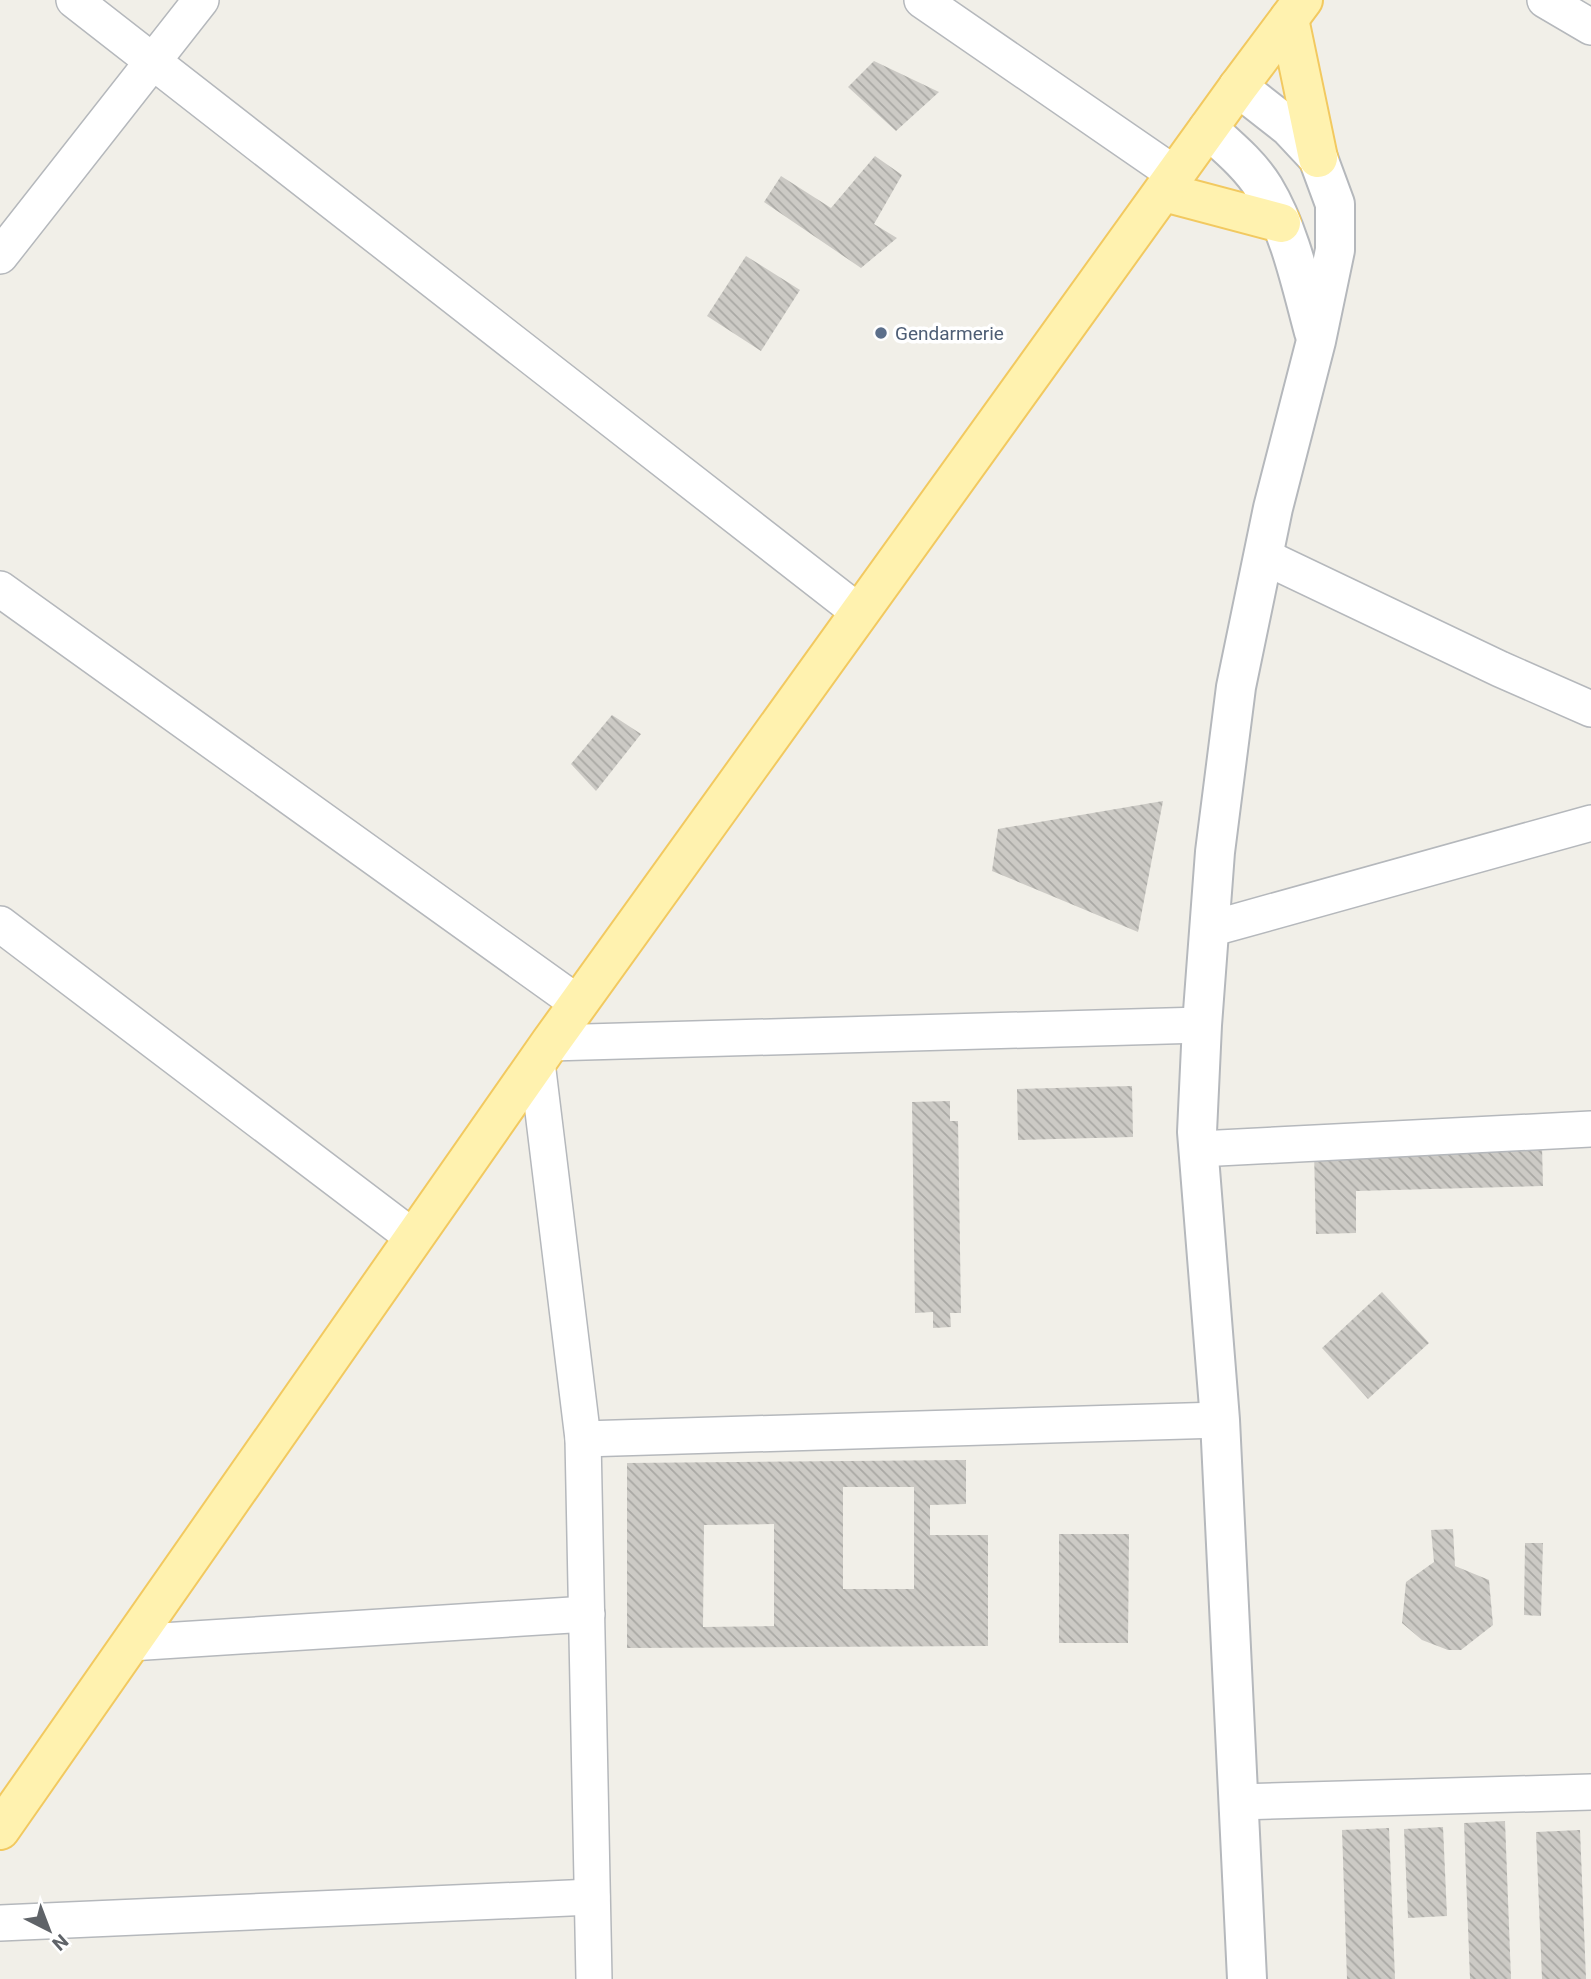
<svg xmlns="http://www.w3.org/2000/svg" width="1591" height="1979" font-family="Roboto,sans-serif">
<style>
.building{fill:url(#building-back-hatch);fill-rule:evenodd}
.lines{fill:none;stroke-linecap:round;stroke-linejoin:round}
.minor-casing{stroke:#b5b8bc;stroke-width:38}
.tertiary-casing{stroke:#b5b8bc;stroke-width:42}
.primary-casing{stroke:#f2c960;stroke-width:42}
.minor{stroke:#fff;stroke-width:35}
.tertiary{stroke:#fff;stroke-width:38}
.primary{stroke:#fff2af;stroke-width:38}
.service-dot{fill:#5c6f8a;stroke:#fff;stroke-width:2.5}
.labels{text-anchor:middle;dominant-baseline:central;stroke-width:7;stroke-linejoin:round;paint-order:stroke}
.service-label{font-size:19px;fill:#4e5e75;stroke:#fff;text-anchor:start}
</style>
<defs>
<pattern id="building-back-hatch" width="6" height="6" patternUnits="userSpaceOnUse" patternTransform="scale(1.75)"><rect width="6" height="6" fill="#cccac5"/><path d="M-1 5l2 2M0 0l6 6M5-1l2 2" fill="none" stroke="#a9a8a4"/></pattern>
</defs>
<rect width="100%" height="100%" fill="#f1efe8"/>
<g class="building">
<path d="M874,61L939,92L896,131L848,87Z"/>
<path d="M875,156L902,175L874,224L897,238L861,268L764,202L781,176L831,208Z"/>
<path d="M746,256L800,290L761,351L707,316Z"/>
<path d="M612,715L641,734L596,791L571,764Z"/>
<path d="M1163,801L1138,932L992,871L998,829Z"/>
<path d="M1132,1086L1133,1137L1018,1140L1017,1089Z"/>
<path d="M950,1101V1121H958L961,1313H950L951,1327L933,1328V1312L915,1313L912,1102Z"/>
<path d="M1542,1146L1543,1186L1356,1191V1233L1316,1234L1314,1151Z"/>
<path d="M1382,1292L1429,1343L1368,1399L1322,1348Z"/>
<path d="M966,1460V1504L930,1505V1535H988V1646L627,1648V1463ZM843,1487H914V1589H843ZM774,1524V1626L703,1627L704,1525Z"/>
<path d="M1453,1529L1455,1566L1489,1580L1493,1625L1461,1650H1448L1422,1640L1402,1623L1406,1582L1434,1562L1431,1530Z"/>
<path d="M1059,1534H1129L1128,1643H1059Z"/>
<path d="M1525,1543H1543L1541,1616L1524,1615Z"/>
<path d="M1505,1821L1511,1979H1470L1464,1823Z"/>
<path d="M1443,1827L1447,1916L1408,1918L1404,1829Z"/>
<path d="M1389,1828L1395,1979H1347L1342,1830Z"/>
<path d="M1580,1830L1586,1979H1542L1536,1832Z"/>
</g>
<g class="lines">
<defs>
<g id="minor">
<path d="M74,0L860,613"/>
<path d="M922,0L1176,175"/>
<path d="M1545,0L1591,27"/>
<path d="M0,256L201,0"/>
<path d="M1263,556L1500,669L1591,709"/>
<path d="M0,589L579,1004"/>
<path d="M0,924L414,1238"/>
<path d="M1210,929L1591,823"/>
<path d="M550,1043L1202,1025"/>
<path d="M537,1062L583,1439L594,1979"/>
<path d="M1199,1149L1591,1129"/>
<path d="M583,1439L1220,1420"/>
<path d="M130,1643L587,1614"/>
<path d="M1238,1802L1591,1792"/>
<path d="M0,1923L592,1897"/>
</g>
<g id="tertiary">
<path d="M1238,87L1289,127L1318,158L1335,204V250L1316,341L1273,508L1236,687L1215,852L1202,1025L1197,1132L1220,1420L1247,1979"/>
<path d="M1208,129C1228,147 1250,165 1264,188C1290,231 1301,284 1314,332"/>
</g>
<g id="primary">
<path d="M1289,19L1318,158"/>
<path d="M1164,192L1281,223"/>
<path d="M0,1830L550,1043L1238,87L1303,0"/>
</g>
</defs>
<use href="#minor" class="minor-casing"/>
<use href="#tertiary" class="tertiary-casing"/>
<use href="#primary" class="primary-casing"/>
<use href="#minor" class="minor"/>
<use href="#tertiary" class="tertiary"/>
<use href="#primary" class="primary"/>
</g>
<circle class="service-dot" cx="881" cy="333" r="7"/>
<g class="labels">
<g class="service-label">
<text x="895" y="333">Gendarmerie</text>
</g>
</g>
<g transform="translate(49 1930) rotate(138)" stroke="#ffffff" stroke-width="5" paint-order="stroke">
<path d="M0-5L12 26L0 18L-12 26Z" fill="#5f6368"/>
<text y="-10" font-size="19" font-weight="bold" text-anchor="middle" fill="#5f6368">N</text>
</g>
</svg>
